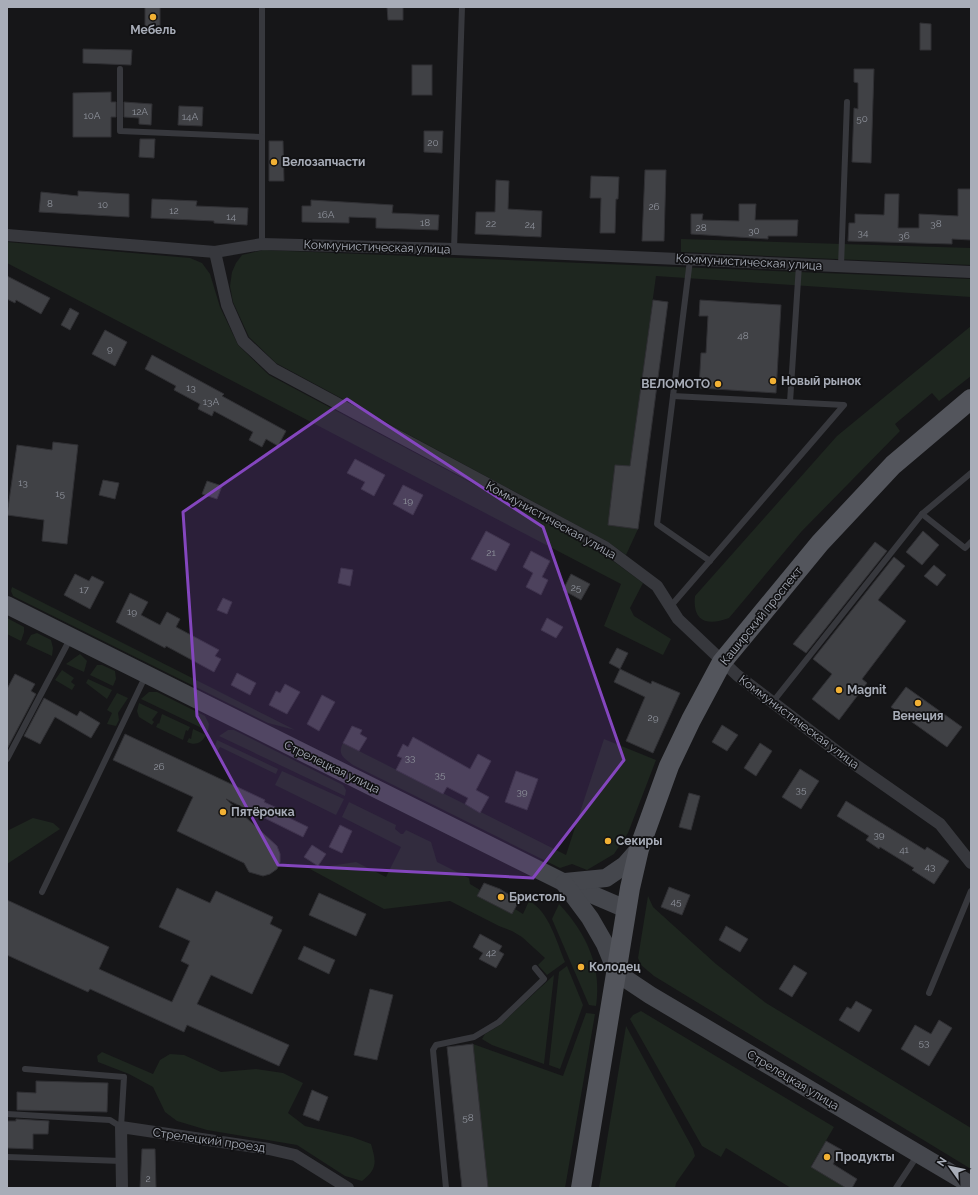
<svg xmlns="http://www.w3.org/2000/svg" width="978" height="1195" font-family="Raleway,sans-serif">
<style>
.green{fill:#1e261f}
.building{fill:#404145;stroke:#303034}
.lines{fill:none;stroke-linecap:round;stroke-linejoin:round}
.lane{stroke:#37383d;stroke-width:6}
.street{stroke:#37383d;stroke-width:12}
.secondary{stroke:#45474d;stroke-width:18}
.primary{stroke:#53555c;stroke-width:20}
.marked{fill:#8446be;fill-opacity:0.2;stroke:#8446be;stroke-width:3;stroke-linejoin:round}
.poi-dot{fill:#f2b134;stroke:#111113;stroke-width:1.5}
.labels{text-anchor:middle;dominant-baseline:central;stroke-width:3.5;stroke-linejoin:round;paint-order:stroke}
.number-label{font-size:10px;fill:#8e929b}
.poi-label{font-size:12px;font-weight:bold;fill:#a8adb8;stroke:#111113;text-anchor:start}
.street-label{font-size:12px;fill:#a8adb8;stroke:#111113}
</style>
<rect width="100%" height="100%" fill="#161618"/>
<g class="green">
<path d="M681,239L971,248V265L681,252Z"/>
<path d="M7,242L190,258L202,263L210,274L220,307L238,345L269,375L601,552L643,583L630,608L634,616L671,639L663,655L604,626L621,584L7,263Z"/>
<path d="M263,250L971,279V297L656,276L630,466L615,465L608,525L638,529L626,555L608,542L276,363L249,337L233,302L230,286L232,272L236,263L242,255Z"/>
<path d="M971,326V376L939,401L932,393L895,424L900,431L801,532L729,618C708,626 692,622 695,596L837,436Z"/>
<path d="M12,587L295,730L268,723L13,596L11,591Z"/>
<path d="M7,618L24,627V632L21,641L7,634Z"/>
<path d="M37,633L51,640L53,648L52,656L26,644L31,635Z"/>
<path d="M80,654L87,661L84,672L66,664Z"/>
<path d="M97,665H102L115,671L116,679L113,686L90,675Z"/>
<path d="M62,670L74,678L71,682L75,685L72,690L55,680Z"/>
<path d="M88,679L112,690L107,699L86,683Z"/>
<path d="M149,692H157L205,716L209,724L208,731L141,699Z"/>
<path d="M117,693L128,698L118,713L119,720L116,726L107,724L112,713L107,710Z"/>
<path d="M139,703L158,712L152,720L154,722L152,725L139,717L137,711Z"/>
<path d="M162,714L190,727L188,731L186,730L183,740L156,727L158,723L159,724Z"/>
<path d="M193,729L206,735C202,743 195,746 187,742L189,738L191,739Z"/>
<path d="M228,730H234L343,785L346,790L345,796L219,736Z"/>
<path d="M604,739L656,760L628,833L614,854L587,870L572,864L560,868L353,765C344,758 337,755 343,743L566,855Z"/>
<path d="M217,740L278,769L276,774L220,747L216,754L214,748Z"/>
<path d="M282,771L344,799L336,815L275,785Z"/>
<path d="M349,802L396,825L395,829L401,834H403L406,830L431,842L437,862L469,878L470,884L480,890L477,896L512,914L515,909L523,914L529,901C549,911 557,943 565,962L547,975L538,965L545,958L522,937L512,931L499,926L450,901L384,909L310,869L356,862L386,877L401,847L342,817Z"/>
<path d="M33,818L53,823L60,829L7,864V831Z"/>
<path d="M648,896L653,907L716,964L766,1003L971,1128V1169L654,976L641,965L638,958Z"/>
<path d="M559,904C586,933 602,966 596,1006L589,1005L552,919Z"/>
<path d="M567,966L583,1005L560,1069L549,1065L559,972Z"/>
<path d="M554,975L544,1064L492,1045L482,1039L485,1034L500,1025Z"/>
<path d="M641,1011L834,1127L811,1166L846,1188H791L726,1148L721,1157L702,1146L630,1019L633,1015Z"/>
<path d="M586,1013L595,1014L565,1188H488L473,1044L563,1076Z"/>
<path d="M626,1026L693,1149L695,1156L676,1183L675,1188H599Z"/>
<path d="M102,1052L153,1074L160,1060L170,1054L184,1055L221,1072L256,1069L283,1073L303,1083L288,1113L305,1126L352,1137L371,1144C376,1161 378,1169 362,1181L345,1176L297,1145L207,1130L177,1121L165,1112L153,1087L129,1074L98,1062L97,1056Z"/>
</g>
<g class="building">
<rect x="145" y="7" width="15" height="21"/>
<path d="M387,7H403V20H388Z"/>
<path d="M920,23L931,24V50H920Z"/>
<path d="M83,49L132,50L131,65L83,63Z"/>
<rect x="412" y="65" width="20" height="30"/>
<path d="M854,69H874L871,163L852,162L854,108L858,109V83L854,82Z"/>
<path d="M111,92V102H116V117H111V137H73V93Z"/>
<path d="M124,102L152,104L151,125L139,124V118L124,117Z"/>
<path d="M179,106L203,107L202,126L178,125Z"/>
<path d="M424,131H443L442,153L424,152Z"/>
<path d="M140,139H155L154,158L139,157Z"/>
<path d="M269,141H283L284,181H269Z"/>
<path d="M645,170H666L664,241H642Z"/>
<path d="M591,176L619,177L618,199H616L615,233H600L601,198H590Z"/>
<path d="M496,180L509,181L508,209L542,211L541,237L475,234L476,212H495Z"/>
<path d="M958,189H971V240L952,239V244L848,241L849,223H855V214L884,215L885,194H899L898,228H919V214L958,216Z"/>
<path d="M78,191L129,194V217L39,212L41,192L78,196Z"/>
<path d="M152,199L197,201L196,206L248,208L247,225L214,223V221L151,218Z"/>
<path d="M311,200L393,205L392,213L439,215L438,230L376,228V218L349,217V223L302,222V206H311Z"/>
<path d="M739,204H756L755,220H798L797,236H768V239L691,234V214H703L702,220L739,221Z"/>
<path d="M7,276L50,298L41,314L16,300L15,303L7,299Z"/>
<path d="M653,300L668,302L638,529L608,525L615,465L630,466Z"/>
<path d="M700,300L781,305L776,393L699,388L701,353H706L708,316H699Z"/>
<path d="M70,308L79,313L70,330L61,325Z"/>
<path d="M105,330L127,342L115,366L92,354Z"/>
<path d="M152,355L224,394L222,396L286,431L278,446L266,439L262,447L249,440L253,432L214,411L212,416L198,409L200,404L174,390L176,386L145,369Z"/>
<path d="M53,442L78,445L67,544L42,541L44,520L7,515L17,445L52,450Z"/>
<path d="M355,459L385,475L374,496L361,489L365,482L347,473Z"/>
<path d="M103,480L119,483L115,499L99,495Z"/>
<path d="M207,481L222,486L217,499L202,494Z"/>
<path d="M403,485L423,495L413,515L393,504Z"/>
<path d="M486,531L510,544L496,571L471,559Z"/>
<path d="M923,531L939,545L922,565L906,552Z"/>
<path d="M875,542L887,551L806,653L793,644Z"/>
<path d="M531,551L550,561L542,577L548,580L541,595L526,587L533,573L523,567Z"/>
<path d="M894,557L905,566L878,600L906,621L862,679L867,683L839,720L812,699L832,674L813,659Z"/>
<path d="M934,565L946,575L937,586L924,576Z"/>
<path d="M341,568L353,570L350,586L338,583Z"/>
<path d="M75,574L89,581L92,576L104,582L90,609L64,595Z"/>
<path d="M571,574L590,584L581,600L563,590Z"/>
<path d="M130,593L148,602L141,615L160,625L167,612L180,619L176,627L219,650L215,656L221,659L214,672L166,646L165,648L116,622Z"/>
<path d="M223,598L232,602L227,614L217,610Z"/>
<path d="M547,618L563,627L556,638L541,630Z"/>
<path d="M617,648L628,653L620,669L609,663Z"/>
<path d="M620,669L651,684L652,681L680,693L653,753L626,741L645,697L614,682Z"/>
<path d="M237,673L256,683L250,695L231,685Z"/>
<path d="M15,674L35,684L31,691L36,694L7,749V689Z"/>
<path d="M285,684L300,692L287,714L269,705L276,691L280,693Z"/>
<path d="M906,687L962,727L947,747L891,707Z"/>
<path d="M322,695L335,702L319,731L307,724Z"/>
<path d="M44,698L77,716L80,711L100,723L91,738L55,717L40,744L24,736Z"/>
<path d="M722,725L738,735L727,751L712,742Z"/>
<path d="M352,726L362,730L360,734L367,738L359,751L343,743Z"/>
<path d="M125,734L265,800L264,802L277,808L275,811L308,827L303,837L226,799L277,846L280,854V862L277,869L270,874L263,876L249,872L244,863L177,831L193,797L113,760Z"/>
<path d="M413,737L470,769L478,754L491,761L476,790L489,797L480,813L465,804L468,798L447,787L443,794L396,770L402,758L397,756L403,744L408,747Z"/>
<path d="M760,743L772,751L756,776L744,768Z"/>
<path d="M800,769L819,781L801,809L782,797Z"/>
<path d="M516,771L538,779L527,810L505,802Z"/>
<path d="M689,793L700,796L691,830L679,827Z"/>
<path d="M846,801L925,850L927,847L949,861L934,884L912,870L914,868L880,847L879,849L866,840L869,836L837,816Z"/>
<path d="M340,825L352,831L342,853L329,847Z"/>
<path d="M312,845L326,854L318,866L304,857Z"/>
<path d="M484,883L500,889L519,901L512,914L477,896Z"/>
<path d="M669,887L690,895L682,915L661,907Z"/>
<path d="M177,888L210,903L216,891L273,917L270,924L282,930L252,994L211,975L197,1004L289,1045L279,1066L187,1025L184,1032L90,989L88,992L7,955V900L109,947L99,969L172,1002L189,965L181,961L190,941L159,927Z"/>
<path d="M319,893L366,914L356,936L309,915Z"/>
<path d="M726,926L748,939L740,952L719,940Z"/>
<path d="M480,934L502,946L499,951L504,954L496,968L479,959L483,953L473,947Z"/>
<path d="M304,946L335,960L329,974L298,959Z"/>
<path d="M794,965L807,973L792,997L779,989Z"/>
<path d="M370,989L393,995L377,1060L354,1055Z"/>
<path d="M856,1001L872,1010L859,1032L839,1020L847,1007L851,1009Z"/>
<path d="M939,1020L952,1028L929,1066L901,1049L915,1025L931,1034Z"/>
<path d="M473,1044L488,1188H462L447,1047Z"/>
<path d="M36,1081L108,1083L107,1112L17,1110V1092L36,1093Z"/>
<path d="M312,1090L328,1097L319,1121L303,1115Z"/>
<path d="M16,1119L49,1121L48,1134H33V1149L7,1148V1121H16Z"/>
<path d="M826,1141L842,1150L833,1164L857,1179L852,1188H846L811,1167Z"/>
<path d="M142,1149H155L156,1188H140Z"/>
</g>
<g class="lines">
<g class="lane">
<path d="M262,7V244"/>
<path d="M120,69V131L262,137"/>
<path d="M454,249L462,7"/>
<path d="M690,260L657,524L710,561"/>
<path d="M841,266L847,102"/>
<path d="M790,402L799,265"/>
<path d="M971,473L922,514L965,548L971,542"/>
<path d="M670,607L844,405L673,396"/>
<path d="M772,703L922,514"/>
<path d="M7,759L70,639"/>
<path d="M42,892L146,675"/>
<path d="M929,993L971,891"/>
<path d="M25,1069L124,1077L121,1127"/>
<path d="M7,1114L110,1120L121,1127"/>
<path d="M7,1157L122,1161"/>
<path d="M446,1188L433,1050L436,1045L474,1037L499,1022L544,979L535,968"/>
<path d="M896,1188L917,1156"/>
</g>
<g class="street">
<path d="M7,235L215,252L262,244L454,249L971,272"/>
<path d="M215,252L227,305L243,341L273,369L605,547L657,586L678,619L737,675L843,756L940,824L971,863"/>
<path d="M122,1188L121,1127L269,1149L295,1155L348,1188"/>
</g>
<g class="secondary">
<path d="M7,605L563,882L626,909"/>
<path d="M565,882L606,878L625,865L639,849"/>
<path d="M564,883L590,918L605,944L617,973L650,995L971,1185"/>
</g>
<path class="primary" d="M581,1188L630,888L639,849L669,766L691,720L722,662L820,543L893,465L971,399"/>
</g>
<path class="marked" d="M347,399L543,527L624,760L533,878L278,865L197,716L183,512Z"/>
<g class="poi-dot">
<circle cx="153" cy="17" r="4"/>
<circle cx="274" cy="162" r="4"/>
<circle cx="773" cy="381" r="4"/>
<circle cx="718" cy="384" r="4"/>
<circle cx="839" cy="690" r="4"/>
<circle cx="918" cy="703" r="4"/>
<circle cx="223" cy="812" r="4"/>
<circle cx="608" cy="841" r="4"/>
<circle cx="501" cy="897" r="4"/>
<circle cx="581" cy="967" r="4"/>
<circle cx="827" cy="1157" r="4"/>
</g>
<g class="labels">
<g class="number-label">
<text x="140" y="111">12А</text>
<text x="92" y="115">10А</text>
<text x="190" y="116">14А</text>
<text x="862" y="118">50</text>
<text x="433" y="142">20</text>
<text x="50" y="203">8</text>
<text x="103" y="204">10</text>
<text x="654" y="206">26</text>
<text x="174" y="210">12</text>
<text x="326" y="214">16А</text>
<text x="231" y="216">14</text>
<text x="425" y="222">18</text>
<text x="491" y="223">22</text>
<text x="936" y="223">38</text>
<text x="530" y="224">24</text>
<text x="701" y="227">28</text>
<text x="754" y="230">30</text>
<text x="863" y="232">34</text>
<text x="904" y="235">36</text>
<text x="743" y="335">48</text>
<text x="110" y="348">9</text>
<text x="191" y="387">13</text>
<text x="211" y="401">13А</text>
<text x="23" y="482">13</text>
<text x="60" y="493">15</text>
<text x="408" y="500">19</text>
<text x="491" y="552">21</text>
<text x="576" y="587">25</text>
<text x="84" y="589">17</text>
<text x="132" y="611">19</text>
<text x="653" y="717">29</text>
<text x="410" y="757">33</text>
<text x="159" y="766">26</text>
<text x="440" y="774">35</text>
<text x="801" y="789">35</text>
<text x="522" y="791">39</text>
<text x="879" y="834">39</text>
<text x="904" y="849">41</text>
<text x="930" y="866">43</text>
<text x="676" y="901">45</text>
<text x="491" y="952">42</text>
<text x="924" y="1042">53</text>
<text x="468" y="1117">58</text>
<text x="148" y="1178">2</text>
</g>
<g class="poi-label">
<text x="153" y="30" text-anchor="middle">Мебель</text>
<text x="282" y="162">Велозапчасти</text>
<text x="781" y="381">Новый рынок</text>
<text x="710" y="384" text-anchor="end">ВЕЛОМОТО</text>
<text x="847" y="690">Magnit</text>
<text x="918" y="716" text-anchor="middle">Венеция</text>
<text x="231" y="812">Пятёрочка</text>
<text x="616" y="841">Секиры</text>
<text x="509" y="897">Бристоль</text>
<text x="589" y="967">Колодец</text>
<text x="835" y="1157">Продукты</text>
</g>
<g class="street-label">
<text transform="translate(377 247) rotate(2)">Коммунистическая улица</text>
<text transform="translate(749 262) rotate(3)">Коммунистическая улица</text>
<text transform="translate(551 520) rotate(29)">Коммунистическая улица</text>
<text transform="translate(761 616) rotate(-51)">Каширский проспект</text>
<text transform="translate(799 722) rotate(37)">Коммунистическая улица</text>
<text transform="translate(332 767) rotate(26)">Стрелецкая улица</text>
<text transform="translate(793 1080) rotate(31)">Стрелецкая улица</text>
<text transform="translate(209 1140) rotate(8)">Стрелецкий проезд</text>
</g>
</g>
<rect width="978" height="1195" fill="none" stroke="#a8adb8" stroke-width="16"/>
<g transform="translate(950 1167) rotate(303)" stroke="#111113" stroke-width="3" paint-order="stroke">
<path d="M0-3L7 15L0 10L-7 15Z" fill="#a8adb8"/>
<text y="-6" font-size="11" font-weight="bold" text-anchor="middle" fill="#a8adb8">N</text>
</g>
</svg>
